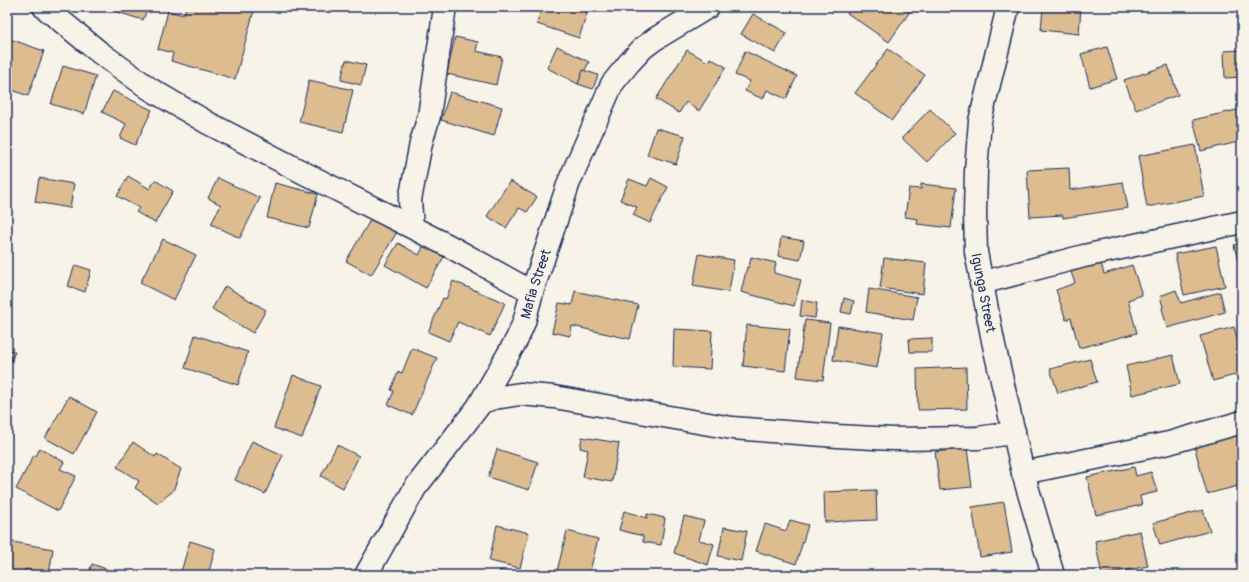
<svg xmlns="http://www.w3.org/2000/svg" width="1249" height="582" font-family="Pangolin,sans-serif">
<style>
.building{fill:#ddbc90;stroke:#1b2f5e}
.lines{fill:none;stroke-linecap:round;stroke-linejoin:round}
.minor-casing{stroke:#1b2f5e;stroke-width:25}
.minor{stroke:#f7f3e8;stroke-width:22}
.labels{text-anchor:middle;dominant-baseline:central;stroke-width:4;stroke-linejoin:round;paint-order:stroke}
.street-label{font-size:14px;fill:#1b2f5e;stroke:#f7f3e8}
</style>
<rect width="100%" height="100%" fill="#f7f3e8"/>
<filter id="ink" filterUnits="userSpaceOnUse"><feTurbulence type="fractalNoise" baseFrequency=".025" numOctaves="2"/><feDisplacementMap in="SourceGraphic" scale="8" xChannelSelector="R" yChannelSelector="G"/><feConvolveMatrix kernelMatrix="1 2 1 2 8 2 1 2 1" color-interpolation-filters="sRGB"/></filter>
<g filter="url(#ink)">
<g class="building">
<path d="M101,7H148L143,20Z"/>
<path d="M186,7H255L235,79L171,61L173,53L158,49L168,11L184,15Z"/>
<path d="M542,7H589L579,38L537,24Z"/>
<path d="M852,7H913L889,42L847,13Z"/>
<path d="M1043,7H1081L1079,34L1041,30Z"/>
<path d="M753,14L787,33L775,53L741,34Z"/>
<path d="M455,37L478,42L476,51L502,57L496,85L447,74Z"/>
<path d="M10,39L44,51L28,96L7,88V48Z"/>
<path d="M557,46L589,62L578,84L547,68Z"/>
<path d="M1107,47L1117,79L1090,87L1081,54Z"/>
<path d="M888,49L925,75L892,120L855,93Z"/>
<path d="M687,50L708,62L710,58L726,67L699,111L686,102L679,113L656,99Z"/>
<path d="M1242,50V77L1225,78L1224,51Z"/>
<path d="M745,51L797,76L786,99L767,90L763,99L745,91L750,81L735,75Z"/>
<path d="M346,60L366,65L361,85L341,80Z"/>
<path d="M1168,65L1178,95L1136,110L1124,80Z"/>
<path d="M63,66L96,76L84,114L51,104Z"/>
<path d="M583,70L598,75L593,89L578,84Z"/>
<path d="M309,80L353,90L343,132L299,122Z"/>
<path d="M113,91L152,110L135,145L120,138L126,124L102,112Z"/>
<path d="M450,92L502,107L494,136L441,120Z"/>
<path d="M930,109L955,133L927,162L902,138Z"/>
<path d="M1241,109L1242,115V141L1201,151L1193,120Z"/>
<path d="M656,128L685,136L676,164L647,155Z"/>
<path d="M1195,145L1204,196L1147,207L1138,156Z"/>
<path d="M1069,168L1070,190L1123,182L1128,208L1063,218V215L1030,217L1027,170Z"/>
<path d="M128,176L150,189L155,180L173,191L155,223L136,212L139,208L117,196Z"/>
<path d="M39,178L74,184L70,208L35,202Z"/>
<path d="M218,178L260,198L240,238L211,224L221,205L208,198Z"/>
<path d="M651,178L668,187L650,223L633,215L637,207L620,200L629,179L647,186Z"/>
<path d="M510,181L537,197L527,212L519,208L506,228L487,216Z"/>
<path d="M275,183L318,194L309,228L267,218Z"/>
<path d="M921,184L956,188L951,228L917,224L918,219L905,217L909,188L921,189Z"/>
<path d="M372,217L397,232L371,275L346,261Z"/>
<path d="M781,237L804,241L800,260L778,256Z"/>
<path d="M163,239L196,255L174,300L140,283Z"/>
<path d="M398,243L419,255L425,243L445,255L426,288L385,265Z"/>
<path d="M1242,243V278L1234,245Z"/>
<path d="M1216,246L1225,286L1184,295L1175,254Z"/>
<path d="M699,254L734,260L729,292L693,286Z"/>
<path d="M751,257L776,263L774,273L801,280L794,306L741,292L747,267H749Z"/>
<path d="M884,258L926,263L923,294L880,288Z"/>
<path d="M1101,263L1104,274L1132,265L1142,295L1128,300L1137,333L1079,348L1071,318L1066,320L1056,290L1075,283L1071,272Z"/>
<path d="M75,265L91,270L85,292L68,286Z"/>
<path d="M453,281L505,303L490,336L458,322L449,341L428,332L443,298L446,299Z"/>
<path d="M225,286L266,310L253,333L212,309Z"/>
<path d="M869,289L917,297L913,320L866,312Z"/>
<path d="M1176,290L1181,303L1220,292L1225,312L1167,328L1162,308L1163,307L1160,296Z"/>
<path d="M575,291L638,305L630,339L572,326L570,336L552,332L559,303L572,305Z"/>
<path d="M844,298L854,301L851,314L841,312Z"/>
<path d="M802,300L817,303L815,318L800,316Z"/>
<path d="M805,320L830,323L823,380L797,377Z"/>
<path d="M747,325L790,329L785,371L743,366Z"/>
<path d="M838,326L883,333L877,368L833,360Z"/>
<path d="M1234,327L1242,355V373L1213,381L1200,336Z"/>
<path d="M674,329L712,331L710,369L673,367Z"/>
<path d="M195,335L248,352L238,385L185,368Z"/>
<path d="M932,338V352H910L909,339Z"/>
<path d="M7,348L15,352L7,369Z"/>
<path d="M412,348L437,358L412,415L388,405L394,391L391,390L398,372L402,373Z"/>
<path d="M1173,355L1180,384L1132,395L1126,366Z"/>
<path d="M1090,359L1097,382L1058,393L1050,369Z"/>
<path d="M966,367L967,409L918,410L917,369Z"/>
<path d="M293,375L321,386L302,438L274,428Z"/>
<path d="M69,396L97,412L74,454L45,438Z"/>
<path d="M1242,428V485L1207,494L1193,441Z"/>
<path d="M582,437L619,443L612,482L583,477L588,450L580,448Z"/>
<path d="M252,441L283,455L265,494L235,480Z"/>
<path d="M133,442L155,457L157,454L181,469L173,491L158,503L135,488L139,481L117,467Z"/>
<path d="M337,445L359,456L343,488L321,476Z"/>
<path d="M40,448L64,462L60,469L76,476L58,511L16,489L34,455L36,456Z"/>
<path d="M967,448L972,487L940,490L935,452Z"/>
<path d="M497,449L538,462L529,490L488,477Z"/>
<path d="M1134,467L1136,476L1151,472L1157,492L1140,496L1142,505L1096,515L1087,477Z"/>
<path d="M876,490L877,520L825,522L824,492Z"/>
<path d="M1004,502L1012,552L980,557L972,507Z"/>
<path d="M1203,510L1210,531L1160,545L1153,523Z"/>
<path d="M624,511L647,518V514L665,518L661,545L643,542V536L619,530Z"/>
<path d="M684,516L704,521L699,540L714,544L708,565L674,553Z"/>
<path d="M790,520L808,525L796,564L756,551L765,524L786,531Z"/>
<path d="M497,525L529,533L520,568L489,561Z"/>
<path d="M724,527L747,531L741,561L718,556Z"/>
<path d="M1242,529V545L1237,532Z"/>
<path d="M567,531L598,539L589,575H571L557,571Z"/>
<path d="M1140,531L1148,566L1102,575L1095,541Z"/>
<path d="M7,541L53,549L49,574L25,569L24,575H7Z"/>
<path d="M190,541L215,549L208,575H180Z"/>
<path d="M92,564L123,575H88Z"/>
<path d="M500,570L517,575H499Z"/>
<path d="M1000,570L1001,575H978Z"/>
</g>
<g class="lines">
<defs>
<g id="minor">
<path d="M44,7L99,52L150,89L208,123L308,175L449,246L532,292"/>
<path id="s1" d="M1008,7L980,121L976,170L975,214L976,252L993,341L1023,473L1053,575"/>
<path d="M412,227L410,200L421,143L429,116L445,7"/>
<path d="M981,283L1084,256L1242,222"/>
<path d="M482,402L494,398L520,394L554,397L732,428L837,436L893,439L978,438L1005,434L1014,431"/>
<path d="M1023,473L1169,443L1242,422"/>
<path id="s2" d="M366,575L415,488L478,407L517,339L524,322L532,292L569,182L612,84L629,63L643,48L655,39L708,7"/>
</g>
</defs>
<use href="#minor" class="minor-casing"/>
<use href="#minor" class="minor"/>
</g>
</g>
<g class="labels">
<g class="street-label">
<text stroke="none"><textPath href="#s2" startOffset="339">Mafia Street</textPath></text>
<text stroke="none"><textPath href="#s1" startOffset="290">Igunga Street</textPath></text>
</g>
</g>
<rect width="1249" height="582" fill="none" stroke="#f7f3e8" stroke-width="24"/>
<rect x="12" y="12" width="1225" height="558" fill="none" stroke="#1b2f5e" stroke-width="1.5" filter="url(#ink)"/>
</svg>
